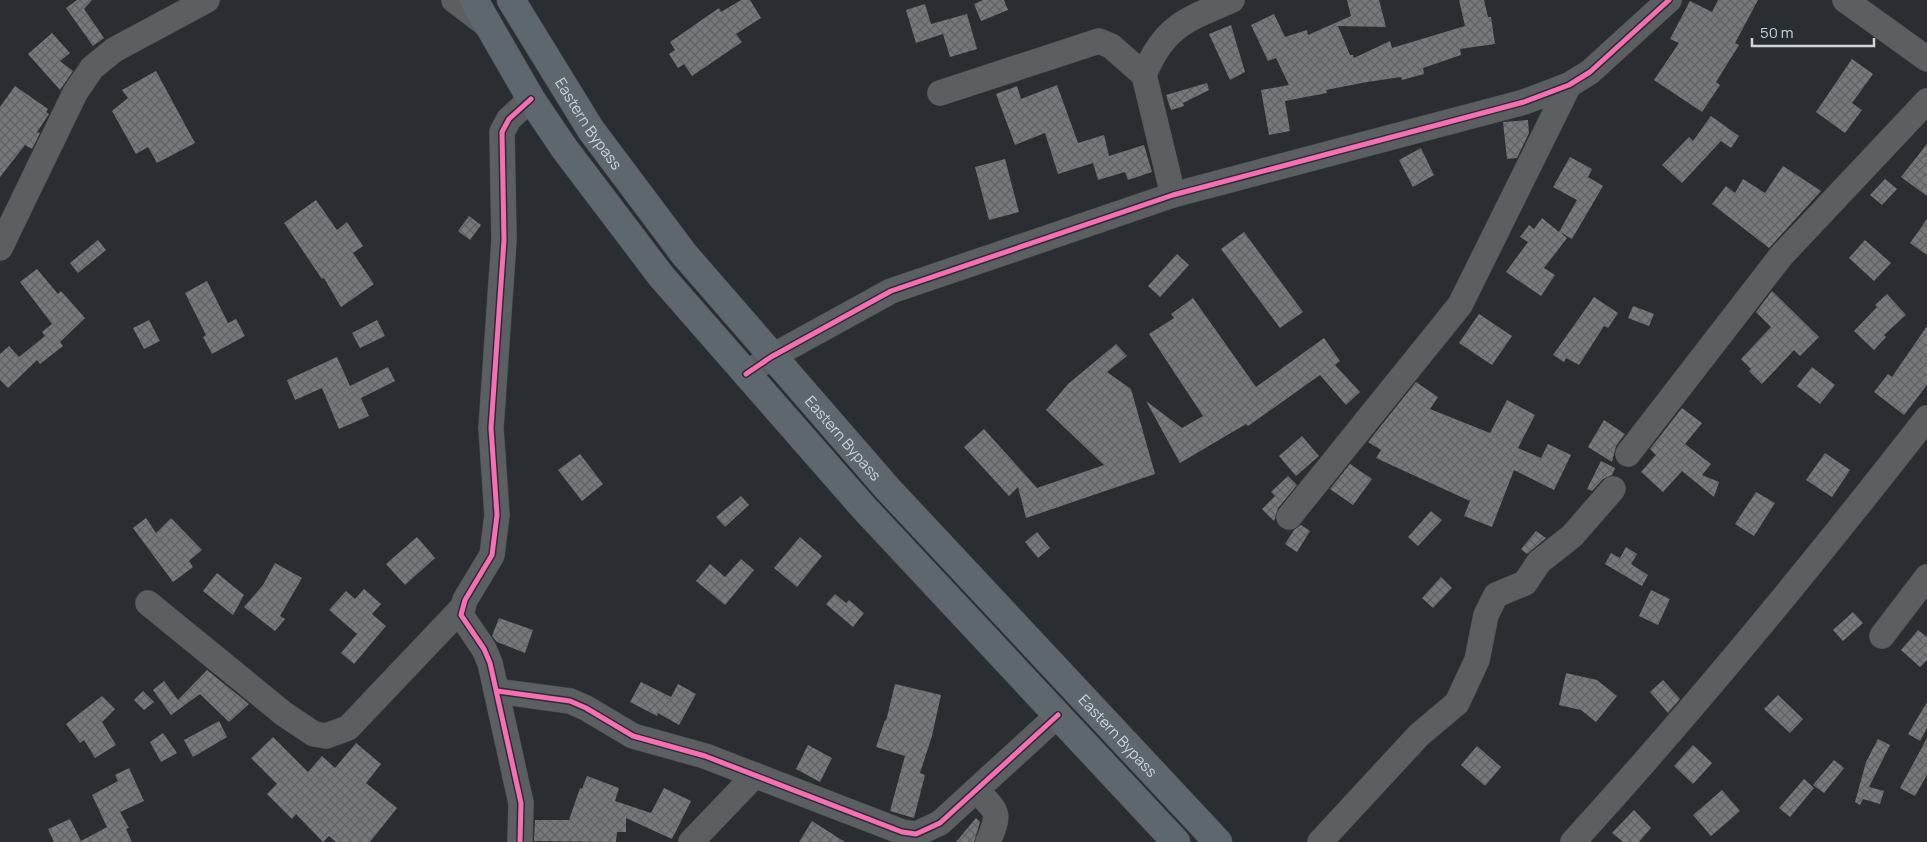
<svg xmlns="http://www.w3.org/2000/svg" width="1927" height="842" font-family="Manrope,sans-serif">
<style>
.building{fill:url(#building-cross-hatch)}
.lines{fill:none;stroke-linecap:round;stroke-linejoin:round}
.minor-casing{stroke:#484b4f;stroke-width:26}
.major-casing{stroke:#484b4f;stroke-width:29}
.minor{stroke:#5c5f62;stroke-width:25}
.major{stroke:#5e676e;stroke-width:28}
.cycleway-casing{stroke:#262e35;stroke-width:8}
.cycleway{stroke:#f96db3;stroke-width:5}
.labels{text-anchor:middle;dominant-baseline:central;stroke-width:5;stroke-linejoin:round;paint-order:stroke}
.street-label{font-size:15px;fill:#cfd4d9;stroke:#262e35}
</style>
<defs>
<pattern id="building-cross-hatch" width="8" height="8" patternUnits="userSpaceOnUse" patternTransform="scale(1.25)"><rect width="8" height="8" fill="#75797c"/><path d="M0 0l8 8M0 8l8-8" fill="none" stroke="#5f6264"/></pattern>
</defs>
<rect width="100%" height="100%" fill="#2a2e32"/>
<g class="building">
<path d="M77,0H92L84,9L104,38L93,46L66,8Z"/>
<path d="M741,0H750L761,18L736,34L742,42L692,76L684,64L678,68L669,54L675,50L670,42L719,8L721,12Z"/>
<path d="M983,0H1004L1008,10L981,21L974,4Z"/>
<path d="M1347,0H1379L1386,27L1338,26L1350,55H1353L1354,58L1390,41L1392,48L1465,26L1459,0H1484L1488,17H1491L1495,44L1460,49L1461,55L1423,68L1424,74L1402,80L1401,77L1367,82L1326,90L1327,93L1285,101L1290,131L1269,135L1261,90L1289,85L1276,58L1268,61L1251,25L1274,14L1285,37L1307,30L1308,35L1351,16Z"/>
<path d="M1718,0H1758L1735,43L1739,45L1716,82L1720,85L1702,112L1654,80L1679,43L1670,39L1690,1L1712,12Z"/>
<path d="M925,4L931,24L967,14L977,49L950,57L943,34L916,43L906,10Z"/>
<path d="M1231,25L1245,72L1230,80L1209,34Z"/>
<path d="M52,33L70,53L60,61L73,71L60,90L28,54Z"/>
<path d="M1852,59L1873,74L1852,103L1862,110L1845,133L1816,112Z"/>
<path d="M156,71L195,143L157,163L148,147L136,154L112,111L128,98L122,90Z"/>
<path d="M1207,83L1209,90L1183,103L1184,106L1171,110L1166,95Z"/>
<path d="M1057,85L1078,143L1104,135L1109,156L1144,145L1152,172L1128,180L1125,172L1098,180L1093,163L1058,174L1045,133L1015,145L996,94L1017,86L1021,99Z"/>
<path d="M15,86L48,109L46,112L49,114L37,132L40,133L32,149L25,145L0,177V107Z"/>
<path d="M1711,116L1739,136L1731,148L1721,141L1682,183L1662,165L1689,137L1693,141Z"/>
<path d="M1528,120L1529,133L1517,158L1507,159L1503,122Z"/>
<path d="M1927,144V196L1901,177Z"/>
<path d="M1421,148L1434,175L1413,187L1399,160Z"/>
<path d="M1570,157L1592,169L1588,177L1603,186L1572,239L1560,232L1567,238L1544,268L1555,275L1541,296L1506,272L1528,242L1520,237L1529,225L1534,229L1542,218L1559,232L1577,200L1553,187Z"/>
<path d="M1005,159L1019,212L989,220L975,167Z"/>
<path d="M1783,166L1821,191L1769,248L1712,204L1726,186L1735,193L1743,179L1765,193Z"/>
<path d="M1885,179L1897,189L1882,205L1870,195Z"/>
<path d="M316,200L337,230L347,222L363,246L353,253L374,284L341,307L324,278L322,279L284,223Z"/>
<path d="M469,216L481,225L470,240L458,231Z"/>
<path d="M1927,219V255L1910,243Z"/>
<path d="M1244,232L1303,312L1280,328L1221,249Z"/>
<path d="M98,240L106,250L78,273L70,263Z"/>
<path d="M1865,240L1891,263L1874,281L1849,258Z"/>
<path d="M1177,254L1189,265L1160,297L1148,286Z"/>
<path d="M37,269L58,294L61,291L85,318L60,342L63,346L40,364L37,360L8,388L0,380V354L9,346L19,357L45,336L42,332L52,324L20,282Z"/>
<path d="M207,281L228,323L236,319L245,336L212,354L203,337L206,335L185,293Z"/>
<path d="M1772,291L1819,337L1800,356L1794,350L1762,384L1749,371L1751,369L1741,359L1771,327L1756,312Z"/>
<path d="M1887,294L1906,315L1884,335L1886,337L1874,350L1854,331L1877,307L1875,305Z"/>
<path d="M1594,297L1618,313L1608,328L1604,326L1579,365L1566,358L1564,362L1553,355Z"/>
<path d="M1193,298L1256,387L1324,338L1340,361L1335,365L1360,392L1346,405L1320,375L1248,426L1246,424L1180,463L1146,401L1182,428L1203,416L1149,334L1174,318L1171,314Z"/>
<path d="M1633,306L1654,314L1649,326L1628,318Z"/>
<path d="M1479,314L1512,336L1492,365L1459,343Z"/>
<path d="M149,320L160,341L144,349L133,328Z"/>
<path d="M377,320L385,336L360,348L352,333Z"/>
<path d="M1927,326V385L1904,415L1874,392L1888,374L1892,377Z"/>
<path d="M1116,344L1127,356L1107,372L1131,389L1155,474L1026,518L1018,487L1009,496L964,447L984,429L1037,488L1104,465L1046,410L1068,384Z"/>
<path d="M337,357L350,386L388,367L395,381L361,398L369,416L339,429L322,388L295,400L287,380Z"/>
<path d="M1812,367L1835,385L1820,404L1797,386Z"/>
<path d="M1416,382L1438,397L1430,409L1490,433L1507,400L1535,415L1518,448L1541,458L1548,444L1571,455L1554,490L1514,470L1492,527L1464,516L1470,501L1376,458L1381,450L1368,442Z"/>
<path d="M1682,408L1702,423L1685,444L1711,464L1702,475L1719,482L1714,497L1682,471L1663,492L1641,472L1656,455L1650,449Z"/>
<path d="M1604,420L1625,434L1616,446L1612,462L1588,447Z"/>
<path d="M1302,436L1319,456L1296,476L1279,456Z"/>
<path d="M1825,453L1850,470L1832,497L1806,480Z"/>
<path d="M580,454L603,484L582,501L558,470Z"/>
<path d="M1601,461L1615,468L1612,475L1603,479L1592,491L1587,489Z"/>
<path d="M1350,464L1372,479L1353,505L1330,489Z"/>
<path d="M1288,476L1297,485L1278,508L1274,521L1262,509L1275,496L1271,492Z"/>
<path d="M1756,492L1775,503L1754,536L1735,524Z"/>
<path d="M741,496L749,505L725,527L716,517Z"/>
<path d="M1431,511L1442,520L1418,546L1408,537Z"/>
<path d="M146,518L156,533L171,518L202,550L189,561L193,567L173,582L133,528Z"/>
<path d="M1301,525L1310,531L1297,552L1285,544L1294,530Z"/>
<path d="M1536,531L1546,538L1527,554L1521,549Z"/>
<path d="M1037,532L1050,548L1038,558L1025,542Z"/>
<path d="M417,537L435,558L405,585L386,564Z"/>
<path d="M800,537L822,556L797,587L774,568Z"/>
<path d="M1626,547L1637,554L1631,564L1648,575L1642,586L1605,564L1611,553L1620,558Z"/>
<path d="M741,559L754,570L725,605L696,581L710,564L725,577Z"/>
<path d="M275,563L302,578L280,616L285,619L275,631L244,607L263,585Z"/>
<path d="M217,573L244,595L233,615L203,591Z"/>
<path d="M1441,577L1452,588L1433,608L1422,598Z"/>
<path d="M364,589L381,604L372,614L386,626L354,664L341,653L357,634L329,610L346,591L355,599Z"/>
<path d="M1651,590L1670,599L1658,625L1639,616Z"/>
<path d="M835,594L846,603L849,600L864,613L853,627L826,604Z"/>
<path d="M1853,612L1863,623L1843,641L1833,630Z"/>
<path d="M499,618L533,630L525,653L497,642L492,636Z"/>
<path d="M1918,630L1927,637V660L1920,667L1901,650Z"/>
<path d="M207,670L249,704L229,722L200,694L171,715L153,690L164,681L178,700Z"/>
<path d="M1566,673L1597,680L1617,696L1596,722L1581,710L1559,705Z"/>
<path d="M1663,680L1680,699L1668,713L1650,692Z"/>
<path d="M641,682L671,697L678,684L696,694L679,725L658,713L657,716L630,702Z"/>
<path d="M895,684L941,695L932,736L920,773L925,775L914,818L890,811L905,756L876,747L885,720L886,721Z"/>
<path d="M143,691L154,702L144,710L134,700Z"/>
<path d="M1778,695L1803,719L1790,733L1764,709Z"/>
<path d="M102,696L115,709L102,722L116,745L95,758L84,740L80,743L66,724Z"/>
<path d="M1927,702V728L1920,741L1908,734Z"/>
<path d="M219,721L227,737L193,757L184,740Z"/>
<path d="M163,733L177,753L161,762L150,742Z"/>
<path d="M273,737L308,772L322,756L335,768L356,743L381,764L366,783L397,808L370,842H336L329,836L323,842L296,814L292,819L267,794L277,784L251,758Z"/>
<path d="M1927,738V775L1915,796L1900,788Z"/>
<path d="M1878,739L1890,745L1869,787L1884,791L1880,804L1863,799L1860,805L1855,802L1866,762Z"/>
<path d="M808,745L832,758L820,782L796,769Z"/>
<path d="M1693,745L1712,763L1693,784L1674,766Z"/>
<path d="M1477,746L1501,767L1485,786L1461,765Z"/>
<path d="M1834,760L1844,768L1824,793L1813,785Z"/>
<path d="M129,768L144,801L120,812L129,828L126,829L132,842H54L48,829L70,819L81,841L107,827L92,795L118,781L115,775Z"/>
<path d="M587,776L619,788L615,801L651,813L664,788L691,801L672,839L626,818V832H617L616,842L534,841L535,820H569L580,788L582,789Z"/>
<path d="M1804,779L1814,788L1790,817L1779,808Z"/>
<path d="M1722,790L1740,811L1711,836L1693,815Z"/>
<path d="M1634,810L1651,828L1639,842H1623L1612,833Z"/>
<path d="M976,818L980,822L974,842H956Z"/>
<path d="M812,821L845,842H799Z"/>
</g>
<g class="lines">
<defs>
<g id="minor">
<path d="M454,0L488,26"/>
<path d="M1845,0L1927,59"/>
<path d="M1144,75L1173,195"/>
<path d="M940,93L1099,41L1111,46L1144,75C1164,26 1186,20 1232,0"/>
<path d="M0,248L75,93L92,68L114,50L207,0"/>
<path d="M746,374L771,357L891,291L1173,195L1524,102L1569,85L1590,72L1669,0"/>
<path d="M1628,454L1781,256L1927,101"/>
<path d="M1289,517L1460,305L1569,85"/>
<path d="M148,603L284,714L314,734L326,736L348,728L462,608"/>
<path d="M1882,636L1927,577"/>
<path d="M497,691L570,701L586,708L633,736L705,756L902,832L916,834L940,823L1058,715"/>
<path d="M976,790C998,813 1001,811 988,842"/>
<path d="M520,842L521,803L490,663L484,649L461,615L465,600L492,555L497,515L491,428L504,240L502,132L509,119L531,99"/>
<path d="M691,842L755,775"/>
<path d="M1320,842L1419,735L1457,703L1477,660L1486,615L1496,595L1525,583L1539,562L1572,536L1613,489"/>
<path d="M1573,842C1697,706 1814,563 1927,418"/>
</g>
<g id="major">
<path d="M474,0L531,99L564,148L661,276L864,508L1176,842"/>
<path id="s1" d="M511,0L591,130L684,254L887,488L1218,842"/>
</g>
</defs>
<use href="#minor" class="minor-casing"/>
<use href="#major" class="major-casing"/>
<use href="#minor" class="minor"/>
<use href="#major" class="major"/>
<defs>
<g id="cycleway">
<path d="M746,374L771,357L891,291L1173,195L1524,102L1569,85L1590,72L1669,0"/>
<path d="M497,691L570,701L586,708L633,736L705,756L902,832L916,834L940,823L1058,715"/>
<path d="M520,842L521,803L490,663L484,649L461,615L465,600L492,555L497,515L491,428L504,240L502,132L509,119L531,99"/>
</g>
</defs>
<use href="#cycleway" class="cycleway-casing"/>
<use href="#cycleway" class="cycleway"/>
</g>
<g class="labels">
<g class="street-label">
<text stroke="none"><textPath href="#s1" startOffset="146">Eastern Bypass</textPath></text>
<text stroke="none"><textPath href="#s1" startOffset="551">Eastern Bypass</textPath></text>
<text stroke="none"><textPath href="#s1" startOffset="956">Eastern Bypass</textPath></text>
</g>
</g>
<path d="M1752 38v8h122v-8" fill="none" stroke="#cfd4d9" stroke-width="2.5"/>
<text x="1760" y="38" font-size="15" fill="#cfd4d9" stroke="#262e35" stroke-width="4" paint-order="stroke">50 m</text>
</svg>
